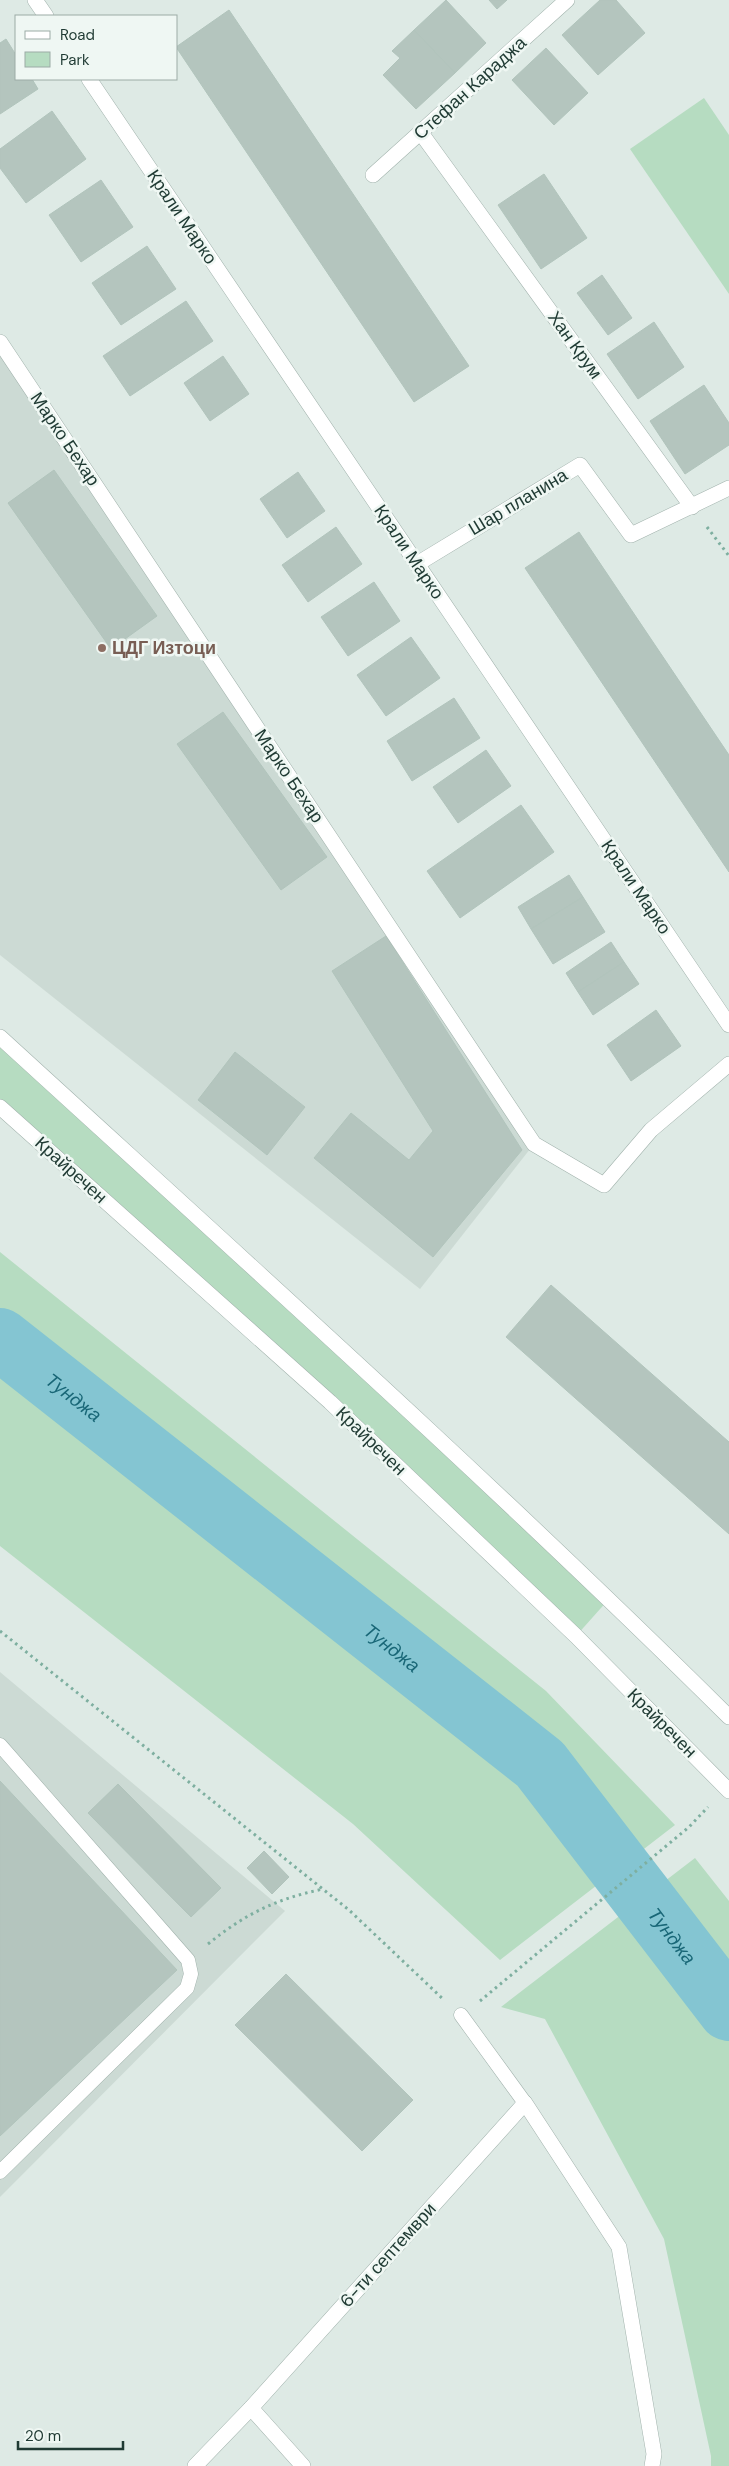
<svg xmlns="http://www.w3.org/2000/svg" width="729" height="2466" font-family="'DM Sans',sans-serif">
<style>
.built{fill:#ccdad4}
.green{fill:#b6dcc1}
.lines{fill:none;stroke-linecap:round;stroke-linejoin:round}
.river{stroke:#84c5d2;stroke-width:62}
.building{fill:#b4c5be;stroke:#b1c4bc}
.service-casing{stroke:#a1b2ac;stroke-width:15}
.minor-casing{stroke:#a1b2ac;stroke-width:16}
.tertiary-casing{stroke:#a1b2ac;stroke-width:16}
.path{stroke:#7eafa0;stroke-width:3;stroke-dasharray:2.5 4;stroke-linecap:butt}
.service{stroke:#fff;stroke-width:14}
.minor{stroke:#fff;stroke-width:15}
.tertiary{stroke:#fff;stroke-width:15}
.education-dot{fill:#8d6e63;stroke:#eff7f3;stroke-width:2}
.labels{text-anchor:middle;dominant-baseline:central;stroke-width:5;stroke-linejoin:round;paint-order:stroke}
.street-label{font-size:18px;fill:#1f3a33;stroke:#eff7f3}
.education-label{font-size:18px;font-weight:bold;fill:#785e54;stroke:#eff7f3;text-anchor:start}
.water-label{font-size:19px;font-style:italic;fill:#196777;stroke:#eff7f3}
</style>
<rect width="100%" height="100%" fill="#deeae5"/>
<g class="built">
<path d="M0,342L534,1144L420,1289L0,955Z"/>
<path d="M0,1672L285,1911L0,2197Z"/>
</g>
<g class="green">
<path d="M704,98L729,135V294L630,149Z"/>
<path d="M0,1037L609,1599L576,1636L0,1107Z"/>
<path d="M0,1252L546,1691L675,1825L500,1960L353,1824L0,1546Z"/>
<path d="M695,1858L729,1901V2466H711V2456L664,2239L545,2019L501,2007Z"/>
</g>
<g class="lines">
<path class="river" id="s1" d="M0,1339L540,1764L729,2010"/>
</g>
<g class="building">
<path d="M446,0L486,43L455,73L414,30Z"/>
<path d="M489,0H507L497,9Z"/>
<path d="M600,0H616L645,33L598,75L562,35Z"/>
<path d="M229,10L469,366L414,402L176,47Z"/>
<path d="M414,30L455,73L416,109L383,75L400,58L392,51Z"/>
<path d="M6,39L16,55V79H32L38,89L0,114V43Z"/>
<path d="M546,48L588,93L554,125L512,80Z"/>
<path d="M52,111L86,159L26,203L0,168V149Z"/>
<path d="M544,174L587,238L541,269L498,205Z"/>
<path d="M101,180L133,227L81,262L49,215Z"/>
<path d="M147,246L176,289L121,325L92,283Z"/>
<path d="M602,275L632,318L608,335L577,293Z"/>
<path d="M186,301L213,341L130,396L103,356Z"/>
<path d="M654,322L684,367L638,399L607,354Z"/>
<path d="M223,356L249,394L210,421L184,383Z"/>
<path d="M704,385L729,423V445L685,474L650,421Z"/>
<path d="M54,470L157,616L111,649L8,503Z"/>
<path d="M298,472L325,511L287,538L260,499Z"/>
<path d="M336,527L362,564L308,602L282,565Z"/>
<path d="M579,532L729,755V872L525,568Z"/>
<path d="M374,582L400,621L348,656L321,617Z"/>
<path d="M411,637L440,678L386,716L357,675Z"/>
<path d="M454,698L480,738L412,781L387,741Z"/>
<path d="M223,712L327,857L281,890L177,744Z"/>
<path d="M486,750L511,786L458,823L433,787Z"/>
<path d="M521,805L554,852L460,918L427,871Z"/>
<path d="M569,875L583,897L531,929L518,907Z"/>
<path d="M583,897L605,932L553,964L531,929Z"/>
<path d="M386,936L522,1150L433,1257L314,1158L351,1113L409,1160L433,1131L332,971Z"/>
<path d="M611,942L624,962L578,992L566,973Z"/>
<path d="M624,962L639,984L593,1015L578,992Z"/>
<path d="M656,1010L681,1046L631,1081L607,1045Z"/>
<path d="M235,1052L305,1107L267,1155L198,1100Z"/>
<path d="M551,1285L729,1442V1534L506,1337Z"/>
<path d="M0,1781L177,1970L0,2136Z"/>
<path d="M118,1784L221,1888L191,1917L88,1813Z"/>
<path d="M264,1851L289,1877L272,1894L247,1868Z"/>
<path d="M286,1974L413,2100L362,2151L235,2025Z"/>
</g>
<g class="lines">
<defs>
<g id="service">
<path d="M0,1745L188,1960L191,1974L187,1988L0,2172"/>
<path d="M461,2015L525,2103"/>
</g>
<g id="minor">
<path d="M35,0L46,16"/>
<path d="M89,79L729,1025"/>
<path d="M421,133L692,507"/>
<path d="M373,175L567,0"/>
<path d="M0,342L534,1144L604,1185L651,1130L729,1064"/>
<path d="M417,564L580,465L631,535L729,488"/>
<path d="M251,2408L303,2466"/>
<path d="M195,2466L251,2408L525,2103L619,2247L654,2454L652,2466"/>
</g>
<g id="tertiary">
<path d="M0,1037C245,1261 493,1483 729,1717"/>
<path d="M0,1107L330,1402L576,1636L729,1791"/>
</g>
</defs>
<use href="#service" class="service-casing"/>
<use href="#minor" class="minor-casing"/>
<use href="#tertiary" class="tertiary-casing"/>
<g class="path">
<path d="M707,527L729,556"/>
<path d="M0,1631L349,1910L443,1999"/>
<path d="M208,1944C245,1914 276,1899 323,1889"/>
<path d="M480,2001L689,1827L708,1807"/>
</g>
<use href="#service" class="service"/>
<use href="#minor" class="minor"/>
<use href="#tertiary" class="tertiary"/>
</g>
<circle class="education-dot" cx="102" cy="648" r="5"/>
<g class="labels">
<g class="street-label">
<text transform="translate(470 88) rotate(-42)">Стефан Караджа</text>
<text transform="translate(182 217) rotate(56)">Крали Марко</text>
<text transform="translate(575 345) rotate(54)">Хан Крум</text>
<text transform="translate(65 439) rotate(56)">Марко Бехар</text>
<text transform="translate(518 502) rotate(-31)">Шар планина</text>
<text transform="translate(409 552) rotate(56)">Крали Марко</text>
<text transform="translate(289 776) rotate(56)">Марко Бехар</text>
<text transform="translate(636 887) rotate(56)">Крали Марко</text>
<text transform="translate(71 1170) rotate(42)">Крайречен</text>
<text transform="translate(371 1441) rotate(44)">Крайречен</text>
<text transform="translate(662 1723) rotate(45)">Крайречен</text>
<text transform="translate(388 2255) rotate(-48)">6-ти септември</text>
</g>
<g class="education-label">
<text x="112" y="648">ЦДГ Изтоци</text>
</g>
<g class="water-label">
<text stroke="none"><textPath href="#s1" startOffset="94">Тунджа</textPath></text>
<text stroke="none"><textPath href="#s1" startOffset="499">Тунджа</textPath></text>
<text stroke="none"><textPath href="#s1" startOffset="904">Тунджа</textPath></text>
</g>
</g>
<rect x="15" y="15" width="162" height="65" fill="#eff7f3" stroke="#9caba6"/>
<rect x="25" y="31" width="25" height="8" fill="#ffffff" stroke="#9caba6"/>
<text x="60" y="40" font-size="15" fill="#1f3a33">Road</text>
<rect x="25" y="52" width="25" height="15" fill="#b6dcc1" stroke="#9caba6"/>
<text x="60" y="65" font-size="15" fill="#1f3a33">Park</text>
<path d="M18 2441v8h105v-8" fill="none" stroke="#1f3a33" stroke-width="2.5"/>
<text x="25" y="2441" font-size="15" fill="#1f3a33" stroke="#eff7f3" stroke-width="4" paint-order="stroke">20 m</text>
</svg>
